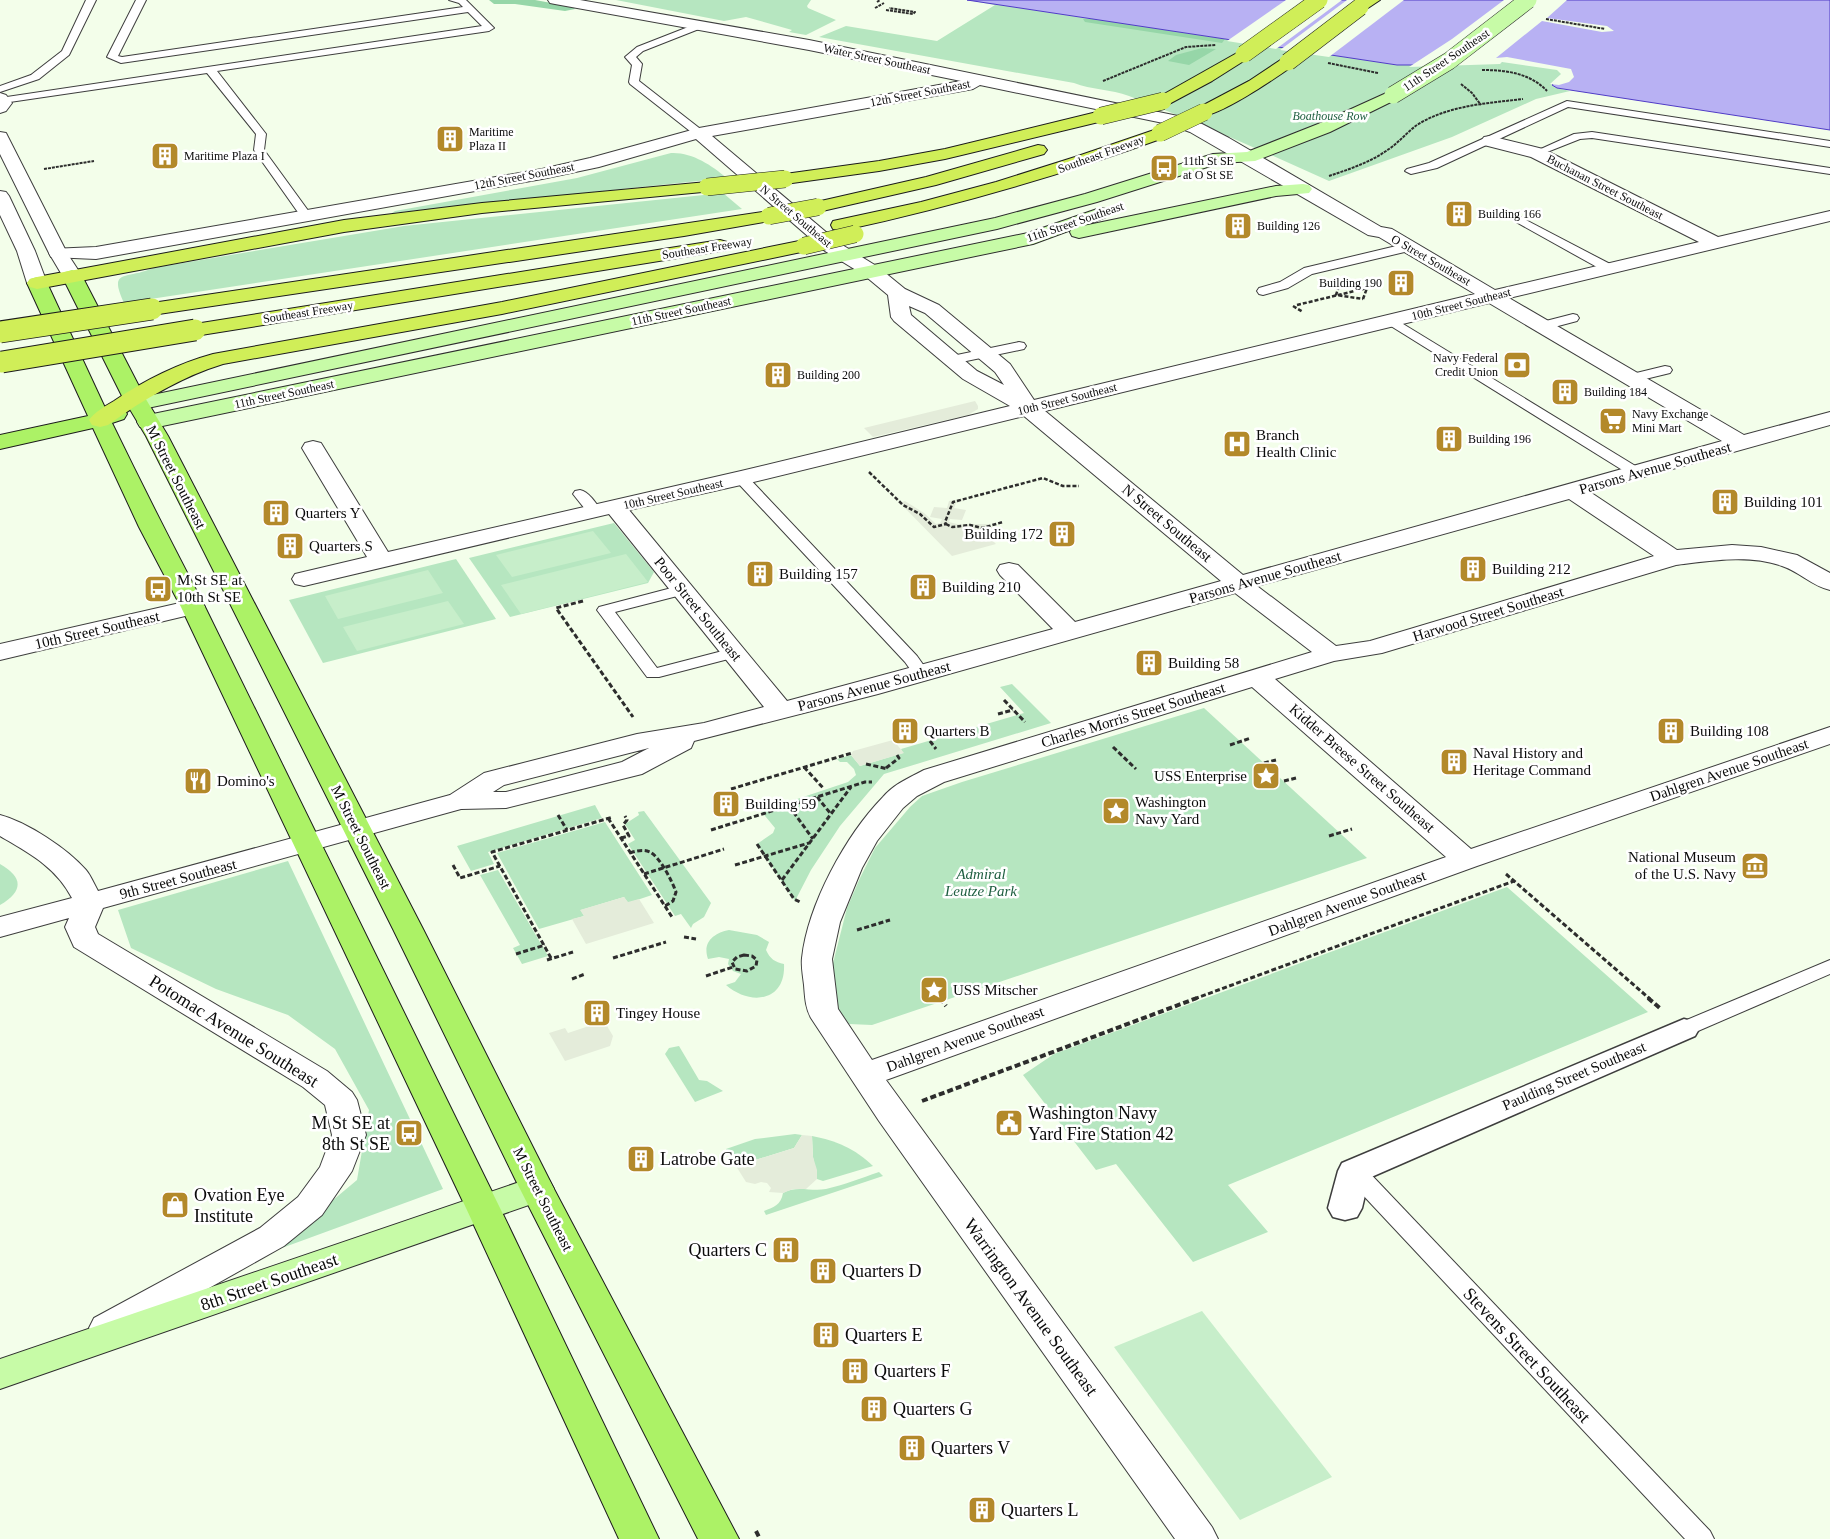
<svg xmlns="http://www.w3.org/2000/svg" width="1830" height="1539" font-family="Georgia,serif">
<style>
.green{fill:#b6e6c0}
.forest{fill:#96d6a8}
.pitch{fill:#c7eeca}
.plaza{fill:#e4ecda}
.water{fill:#b8b1f3;stroke:#4f3bc6}
.pier{fill:#f3feea}
.lines{fill:none;stroke-linecap:round;stroke-linejoin:round}
.service-casing{stroke:#3e3e3e;stroke-width:2}
.pedestrian-casing{stroke:#3e3e3e;stroke-width:3}
.minor-casing{stroke:#3e3e3e;stroke-width:2}
.tertiary-casing{stroke:#3e3e3e;stroke-width:2}
.secondary-casing{stroke:#2d2d2d;stroke-width:2}
.primary-casing{stroke:#1c1c1c;stroke-width:2}
.motorway-casing{stroke:#1c1c1c;stroke-width:2}
.path-far3{stroke:#2d2d2d;stroke-width:2;stroke-dasharray:3 1;stroke-linecap:butt}
.path-far2{stroke:#2d2d2d;stroke-width:2.5;stroke-dasharray:4 2;stroke-linecap:butt}
.path-far1{stroke:#2d2d2d;stroke-width:3;stroke-dasharray:5 2.5;stroke-linecap:butt}
.path{stroke:#2d2d2d;stroke-width:4;stroke-dasharray:6 3;stroke-linecap:butt}
.service{fill:#fff;fill-rule:evenodd}
.pedestrian{fill:#fff;fill-rule:evenodd}
.minor{fill:#fff;fill-rule:evenodd}
.tertiary{fill:#fff;fill-rule:evenodd}
.secondary{fill:#c7fba7;fill-rule:evenodd}
.primary{fill:#acf266;fill-rule:evenodd}
.motorway{fill:#d0ee58;fill-rule:evenodd}
.secondary-bridge-casing{stroke:#2d2d2d;stroke-width:18;stroke-linecap:butt}
.motorway-bridge-far1-casing{stroke:#1c1c1c;stroke-width:18;stroke-linecap:butt}
.motorway-bridge-casing{stroke:#1c1c1c;stroke-width:23;stroke-linecap:butt}
.secondary-bridge{stroke:#c7fba7;stroke-width:17}
.motorway-bridge-far1{stroke:#d0ee58;stroke-width:17}
.motorway-bridge{stroke:#d0ee58;stroke-width:21}
.labels{text-anchor:middle;dominant-baseline:central;stroke-width:5;stroke-linejoin:round;paint-order:stroke}
.far-street-label{font-size:12px;fill:#0b0b0b;stroke:#fff}
.far-park-label{font-size:12px;font-style:italic;fill:#1f5f41;stroke:#fff}
.far-poi-label{font-size:12px;fill:#0b0b0b;stroke:#fff;text-anchor:start}
.poi-label{font-size:15px;fill:#0b0b0b;stroke:#fff;text-anchor:start}
.street-label{font-size:15px;fill:#0b0b0b;stroke:#fff}
.park-label{font-size:15px;font-style:italic;fill:#1f5f41;stroke:#fff}
.near-street-label{font-size:18px;fill:#0b0b0b;stroke:#fff}
.near-poi-label{font-size:18px;fill:#0b0b0b;stroke:#fff;text-anchor:start}
</style>
<rect width="100%" height="100%" fill="#f3feea"/>
<g class="green">
<path d="M616,0H811L807,6L808,8L836,20L806,35L789,32L792,30L746,17L724,21Z"/>
<path d="M967,0L1397,65H1431L1513,61L1559,68L1564,74L1552,85L1557,88L1570,91L1536,99L1452,137L1329,181C1263,151 1197,122 1129,96C1111,89 1091,90 1074,83L819,37L846,26L937,41L995,5Z"/>
<path d="M671,153C692,152 711,165 727,178L392,213L395,211L577,178Z"/>
<path d="M723,193L742,209L124,303C108,268 126,280 153,268L404,226Z"/>
<path d="M614,523L654,572L648,583L510,617L469,558Z"/>
<path d="M456,559L496,619L323,663L289,600Z"/>
<path d="M1012,684L1051,723L884,774L840,826L811,870L795,901L757,844L773,833L775,828L761,811L848,782L856,775L854,769L847,762H840L837,759L851,755L860,766L903,753L901,749L1024,713L1000,687Z"/>
<path d="M1204,708L1367,858L872,1025L849,1024L839,1010L831,971L847,908L860,878L875,848L910,807L922,796L962,782Z"/>
<path d="M595,805L602,818L488,852L494,864L471,871L457,846Z"/>
<path d="M644,811L711,903L704,917L693,924L691,928L681,914L675,916L628,844L635,840L625,824L639,815L638,812Z"/>
<path d="M605,822L652,895L628,903L624,897L581,910L584,916L539,929L497,853Z"/>
<path d="M288,861L443,1189L271,1252L357,1180L369,1110L335,1049L288,1015L216,989L131,948L118,910Z"/>
<path d="M0,864C23,877 24,891 0,905Z"/>
<path d="M498,870L548,956L522,964L513,948L520,945L480,875Z"/>
<path d="M1507,887L1648,1012L1228,1185L1268,1232L1193,1262L1116,1164L1096,1170L1023,1075L1054,1054Z"/>
<path d="M729,930L757,935L769,942L766,950C770,959 775,962 784,964C786,1002 750,1006 726,985L735,982L741,974L733,971L728,964L729,959L719,957L708,959C702,942 714,933 729,930Z"/>
<path d="M679,1046L699,1080L707,1081L723,1091L695,1102L665,1054L669,1048Z"/>
<path d="M795,1134L802,1135L794,1148L736,1166L726,1149L755,1139Z"/>
<path d="M812,1136C837,1141 854,1148 873,1166L823,1181L817,1179L813,1157Z"/>
<path d="M879,1172L883,1176L766,1215L764,1211C774,1207 781,1205 783,1193C797,1185 811,1192 826,1189C844,1185 861,1178 879,1172Z"/>
</g>
<g class="forest">
<path d="M489,0H535L573,7L575,9L565,11L515,4H494Z"/>
<path d="M1083,19H1094L1225,39L1222,43L1085,22Z"/>
<path d="M1202,48L1216,49L1189,65L1168,61L1176,55Z"/>
</g>
<g class="pitch">
<path d="M593,531L611,553L512,577L496,555Z"/>
<path d="M626,554L648,582L521,614L501,585Z"/>
<path d="M428,570L443,593L338,619L325,596Z"/>
<path d="M448,601L464,624L357,651L343,627Z"/>
<path d="M1202,1311L1332,1477L1240,1520L1114,1347Z"/>
</g>
<g class="plaza">
<path d="M975,401L978,406V409L968,415L873,437L864,428Z"/>
<path d="M962,499L964,501L956,503L954,508L966,510L962,520L950,519L949,522L957,524H988L993,528L983,531L996,544L952,556L900,503L905,501L924,513L936,524L940,523L942,519L930,517L934,507L947,508L949,501Z"/>
<path d="M893,740L904,753L860,766L851,755L853,751Z"/>
<path d="M624,897L628,902L639,899L654,923L586,944L572,919L584,916L580,910Z"/>
<path d="M604,1021L613,1036L610,1046L565,1061L549,1033L565,1028L568,1033Z"/>
<path d="M802,1135L812,1136L813,1157L817,1170V1179L806,1189H793L783,1193L769,1192L771,1188L767,1183L761,1182L755,1184L746,1182L736,1166L794,1148Z"/>
</g>
<path class="water" d="M967,0H1830V130L1557,88L1552,85L1564,74L1559,68L1513,61L1431,65H1397Z"/>
<g class="pier">
<path d="M1286,0H1342L1276,49L1227,41Z"/>
<path d="M1347,0H1404L1329,57L1280,50Z"/>
<path d="M1504,0H1567L1547,18L1607,26L1614,31L1602,32L1542,21L1496,58L1507,57L1571,69L1574,77L1569,82L1559,85L1550,84L1561,74L1557,70L1502,62L1500,64L1409,67L1452,39Z"/>
</g>
<g class="lines">
<defs>
<g id="service">
<path d="M86,0H96L69,55L39,79L0,92V86L31,75L62,51Z"/>
<path d="M136,0H146L118,56L122,57L463,7L459,3L449,0H466L494,28L489,31L217,71L266,134L264,150L312,216L306,219L302,218L254,150L256,134L207,73L3,103L0,102V98L482,26L468,12L121,63L107,57Z"/>
<path d="M701,22L704,23V27L643,51L636,57L642,64L639,81L703,131L704,133L703,135H695L630,84L629,82L632,65L625,57L637,47Z"/>
<path d="M1567,101L1830,141V147L1568,107L1437,168L1411,174L1405,171L1407,169L1429,163Z"/>
<path d="M1592,132L1830,168V174L1592,138L1580,139L1537,156L1532,153L1574,134Z"/>
<path d="M1520,217L1612,265L1614,268L1608,272L1604,271L1516,222L1514,220L1516,218Z"/>
<path d="M1409,243L1413,244L1415,247L1413,250L1312,274L1288,288L1263,295L1259,294L1257,291L1259,288L1280,282L1304,268Z"/>
<path d="M1573,314L1577,315L1579,318L1577,321L1543,330L1537,326L1538,323Z"/>
<path d="M1390,316L1642,470L1644,473L1642,476H1632L1386,323L1384,320Z"/>
<path d="M1019,342L1024,343L1026,346L1024,349L952,364L945,360L952,356Z"/>
<path d="M1665,366L1670,367L1672,370L1670,373L1633,382L1626,378L1628,375Z"/>
<path d="M741,474L746,475L917,656L929,673L927,676H915L905,662L736,481L734,478L736,475Z"/>
<path d="M580,490C589,492 596,503 601,511L599,514H589L573,494L575,491Z"/>
<path d="M683,585L689,587L691,590L689,593L615,612L657,668L734,648L740,650L742,653L740,656L659,677H647L597,610L599,607Z"/>
<path d="M1830,960V974L1691,1034L1684,1036L1677,1034L1674,1029L1677,1024Z"/>
<path d="M1354,1163L1362,1165L1710,1531L1714,1539H1685L1346,1177L1343,1171L1346,1165Z"/>
</g>
<path id="pedestrian" d="M1684,1019L1695,1022L1699,1029L1695,1036L1369,1178L1362,1208L1357,1217L1345,1220L1333,1217L1328,1208L1338,1171L1342,1163Z"/>
<g id="minor">
<path d="M548,0H580L809,40L1178,116L1202,124L1229,138L1381,227L1392,229L1495,290L1699,242L1531,157L1484,145L1481,141L1484,137L1490,136L1543,149L1718,237L1830,211V221L1509,298L1744,435L1830,412V425L1590,492L1677,550L1732,545L1761,547L1797,555L1830,573V590C1812,586 1800,572 1782,566C1749,554 1710,561 1676,565L1382,653L1334,661L1275,679L1471,849L1830,727V744L1477,866L886,1080L1212,1527L1218,1539H1175L879,1121L811,1018C805,1007 805,996 804,985C803,976 801,966 802,958C808,904 846,835 883,797C894,784 909,778 924,770L1312,652L1235,593L878,694L694,741L691,748L642,774L506,808L461,809L103,908L95,927L98,934L327,1071L352,1092L357,1100L366,1135L352,1171L322,1215L284,1246L120,1338L107,1342L94,1338L89,1328L94,1318L260,1228L298,1197L320,1167L332,1135L325,1105L303,1087L74,947L65,927L69,918L0,937V917L72,898C56,867 29,853 0,836V815C27,822 68,849 86,870C91,876 94,884 98,891L450,795L484,773L637,734L704,723L764,707L609,514L304,586L295,584L292,579L295,574L367,557L302,448L305,443L313,441L321,443L388,552L741,471L1010,406L963,379L894,321L891,317L888,295L864,275L825,251L696,139L599,167L542,179L96,259L51,257L49,253L51,249L96,247L542,169L590,158L699,128L961,81L809,50L555,4L550,3ZM980,85L1168,124L1190,132L1368,235L1379,237L1475,294L1034,400L1010,364L939,305L905,289L878,267L839,243L712,136L973,89ZM1489,303L1722,441L1243,575L1045,411ZM909,306L925,313L995,372L1004,385L977,371L911,315ZM1024,416L1221,581L1075,622L1018,565L1009,563L1000,565L997,570L1000,575L1053,629L787,701L629,510L741,485ZM1569,499L1654,556L1370,641L1336,646L1257,586ZM1252,687L1446,857L872,1060L838,1009L832,959L840,922L862,868L877,841L903,808L917,796L944,782ZM649,748L622,762L506,792H493L504,785Z"/>
<path d="M193,600L202,602L205,607L202,612L0,660V644Z"/>
</g>
<g id="tertiary">
<path d="M0,93L6,95L12,103L6,111L0,113Z"/>
<path d="M0,132L6,133L8,137L67,253L82,276L79,280L72,282L65,280L49,253L0,154Z"/>
<path d="M0,191L6,192L9,196L35,251L47,283L44,287L37,289L30,287L27,283L17,251L0,215Z"/>
</g>
<g id="secondary">
<path d="M1393,90L1399,92L1401,95L1399,98L1330,132L1255,161L1220,163L1097,202L997,229L138,410L130,409L127,404L130,399L138,398L995,218L1085,194L1213,154L1247,152L1318,124Z"/>
<path d="M1303,184L1309,185L1312,189L1309,193L1276,196L1079,238L1072,236L1070,232L1071,230L1033,244L148,429L140,427L137,422L140,417L148,415L1028,233L1100,208L1106,209L1109,213L1106,217L1083,226L1276,186Z"/>
<path d="M537,1176L549,1180L554,1189L549,1198L0,1389V1359Z"/>
</g>
<g id="primary">
<path d="M72,270L79,272L82,276L144,396L168,436L423,929L554,1189L739,1539H698L520,1189L393,929L146,436L122,396L62,276L65,272Z"/>
<path d="M37,277L44,279L47,283L106,410L116,408L124,409L127,414L124,419L112,423C142,485 173,546 205,607L500,1208L659,1539H619L466,1208L181,607L139,527L93,428L0,449V435L88,416L27,283L30,279Z"/>
</g>
<g id="motorway">
<path d="M1362,0H1380L1365,10H1355L1353,7Z"/>
<path d="M1244,49L1250,51L1252,54L1250,57L1212,81L1169,104H1157L1155,101L1157,98Z"/>
<path d="M1288,57L1294,59L1296,62L1294,65C1277,77 1215,120 1198,116L1196,112L1198,108L1249,81L1282,59Z"/>
<path d="M1101,111L1107,112L1109,116L1107,120L945,159L879,171L785,184L779,183L776,179L779,175L785,174L879,161L945,149Z"/>
<path d="M1160,128L1166,129L1168,133L1166,137C1059,176 951,207 840,231L833,229L831,225L833,221L921,202L996,182L1075,157Z"/>
<path d="M1038,145L1044,146L1047,150L1044,154L936,185L818,212L812,211L809,207L812,203L926,177Z"/>
<path d="M707,182L713,183L716,187L713,191L482,213L344,232L37,289L30,287L27,283L30,279L37,277L344,220L482,203Z"/>
<path d="M769,211L775,212L778,216L775,220L684,236L152,315L145,313L142,309L145,305L152,303Z"/>
<path d="M720,240L727,242L729,246L727,250L195,336L188,334L185,330L188,326L195,324Z"/>
<path d="M804,240L811,242L813,246L811,250L502,314L223,364C181,377 144,399 108,425L100,427L92,425L89,420C95,412 105,406 114,401C145,380 177,364 213,354L502,302Z"/>
</g>
</defs>
<use href="#service" class="service-casing"/>
<use href="#pedestrian" class="pedestrian-casing"/>
<use href="#minor" class="minor-casing"/>
<use href="#tertiary" class="tertiary-casing"/>
<use href="#secondary" class="secondary-casing"/>
<use href="#primary" class="primary-casing"/>
<use href="#motorway" class="motorway-casing"/>
<g class="path-far3">
<path d="M877,2L880,0"/>
<path d="M875,8L884,3"/>
<path d="M886,10L913,14L915,12L889,8"/>
<path d="M1546,19L1605,29"/>
<path d="M1328,63L1378,73"/>
<path d="M1482,70C1506,70 1530,73 1547,91"/>
<path d="M1103,81L1186,47L1216,45"/>
<path d="M1461,84L1472,93L1481,105"/>
<path d="M44,169L94,161"/>
<path d="M1329,176C1350,169 1371,162 1389,149C1401,141 1409,129 1422,122C1453,105 1489,103 1523,99"/>
</g>
<g class="path-far2">
<path d="M1346,285L1365,288"/>
<path d="M1339,286L1336,295L1363,299"/>
<path d="M1363,299L1367,288L1380,285"/>
<path d="M1297,305L1367,288"/>
<path d="M1293,306L1303,312"/>
<path d="M869,472L903,505L920,514L934,527L946,524L945,522L953,502L1043,478L1063,486H1079"/>
<path d="M946,524L952,527L970,525L982,528L1003,522"/>
</g>
<g class="path-far1">
<path d="M583,601L556,608L633,717"/>
<path d="M1004,700L1025,722"/>
<path d="M998,714L1013,710"/>
<path d="M930,741L936,749"/>
<path d="M1230,745L1251,738"/>
<path d="M1113,747L1136,769"/>
<path d="M1264,763L1276,760"/>
<path d="M866,764L888,769"/>
<path d="M804,767L824,789"/>
<path d="M886,768L899,758L897,755"/>
<path d="M1284,781L1296,778"/>
<path d="M731,789L852,753"/>
<path d="M817,797L831,814"/>
<path d="M789,806L813,839"/>
<path d="M558,815L567,830"/>
<path d="M608,818L672,917"/>
<path d="M711,830L865,782H872"/>
<path d="M1329,836L1352,829"/>
<path d="M621,838L629,836L623,825L627,820L625,816"/>
<path d="M757,844L794,899L800,902"/>
<path d="M630,853C636,851 643,849 650,852C660,857 672,881 676,892L673,901L665,906"/>
<path d="M453,865L460,878L500,866"/>
<path d="M735,865L809,843"/>
<path d="M644,874L724,849"/>
<path d="M1506,874L1650,999"/>
<path d="M782,880L851,787"/>
<path d="M857,930L890,920"/>
<path d="M684,937L696,939"/>
<path d="M516,954L545,945"/>
<path d="M744,955L752,956L757,960L756,966L747,971L735,969L732,962L737,957Z"/>
<path d="M551,958L492,852L613,817"/>
<path d="M613,958L666,942"/>
<path d="M547,960L573,952"/>
<path d="M706,976L733,967"/>
<path d="M572,979L585,974"/>
<path d="M937,994L941,999"/>
<path d="M1194,999L1514,881"/>
</g>
<g class="path">
<path d="M940,998L946,1006"/>
<path d="M1648,998L1661,1009"/>
<path d="M922,1101L1197,998"/>
<path d="M756,1531L760,1539"/>
</g>
<use href="#service" class="service"/>
<use href="#pedestrian" class="pedestrian"/>
<use href="#minor" class="minor"/>
<use href="#tertiary" class="tertiary"/>
<use href="#secondary" class="secondary"/>
<use href="#primary" class="primary"/>
<use href="#motorway" class="motorway"/>
<defs>
<path id="secondary-bridge" d="M1393,95L1449,61L1528,0"/>
<g id="motorway-bridge-far1">
<path d="M1244,54L1319,0"/>
<path d="M1288,62L1360,7"/>
<path d="M1101,116L1163,101"/>
<path d="M1160,133L1204,112"/>
<path d="M707,187L785,179"/>
<path d="M769,216L818,207"/>
<path d="M804,246L855,234"/>
</g>
<g id="motorway-bridge">
<path d="M0,332L152,309"/>
<path d="M2,362L195,330"/>
</g>
</defs>
<use href="#secondary-bridge" class="secondary-bridge-casing"/>
<use href="#motorway-bridge-far1" class="motorway-bridge-far1-casing"/>
<use href="#motorway-bridge" class="motorway-bridge-casing"/>
<use href="#secondary-bridge" class="secondary-bridge"/>
<use href="#motorway-bridge-far1" class="motorway-bridge-far1"/>
<use href="#motorway-bridge" class="motorway-bridge"/>
</g>
<defs>
<symbol id="building-square" viewBox="-11 -11 22 22"><rect x="-9" y="-9" width="18" height="18" rx="4" fill="#b3892a" stroke="#fff"/><path d="M-4-6H4V6H1V3H-1V6H-4ZM-2.5-4.3h1.7v1.8h-1.7ZM.8-4.3h1.7v1.8H.8ZM-2.5-1h1.7V.8h-1.7ZM.8-1h1.7V.8H.8Z" fill="#fff"/></symbol>
<symbol id="bus-square" viewBox="-11 -11 22 22"><rect x="-9" y="-9" width="18" height="18" rx="4" fill="#b3892a" stroke="#fff"/><path d="M-5-6H5V4H4V6H2V4H-2V6H-4V4H-5ZM-3.5-4V0h7V-4ZM-3.5 1.2v1.5H-2V1.2ZM2 1.2v1.5H3.5V1.2Z" fill="#fff"/></symbol>
<symbol id="bank-square" viewBox="-11 -11 22 22"><rect x="-9" y="-9" width="18" height="18" rx="4" fill="#b3892a" stroke="#fff"/><path d="M-6-4H6V4H-6ZM0-2.3a2.3 2.3 0 1 0 0 4.6a2.3 2.3 0 1 0 0-4.6Z" fill="#fff"/></symbol>
<symbol id="supermarket-square" viewBox="-11 -11 22 22"><rect x="-9" y="-9" width="18" height="18" rx="4" fill="#b3892a" stroke="#fff"/><path d="M-6-5.5h2.5l.6 2H6L4.5 2H-2.5L-4.4-4H-6ZM-1.5 3.2a1.3 1.3 0 1 0 .1 0ZM3 3.2a1.3 1.3 0 1 0 .1 0Z" fill="#fff"/></symbol>
<symbol id="hospital-square" viewBox="-11 -11 22 22"><rect x="-9" y="-9" width="18" height="18" rx="4" fill="#b3892a" stroke="#fff"/><path d="M-5-5h3v3.5h4V-5h3V5h-3V1.5h-4V5h-3Z" fill="#fff"/></symbol>
<symbol id="sight-square" viewBox="-11 -11 22 22"><rect x="-9" y="-9" width="18" height="18" rx="4" fill="#b3892a" stroke="#fff"/><path d="M0-6L1.8-2.2L6-1.7L2.9 1.2L3.7 5.4L0 3.3L-3.7 5.4L-2.9 1.2L-6-1.7L-1.8-2.2Z" fill="#fff"/></symbol>
<symbol id="restaurant-square" viewBox="-11 -11 22 22"><rect x="-9" y="-9" width="18" height="18" rx="4" fill="#b3892a" stroke="#fff"/><path d="M-5-6h1v4h1v-4h1v4h1v-4h1v5L-1.5 .5V6h-2V.5L-5-1ZM5-6V6H3V1.5H1.5Q1.5-4 5-6Z" fill="#fff"/></symbol>
<symbol id="museum-square" viewBox="-11 -11 22 22"><rect x="-9" y="-9" width="18" height="18" rx="4" fill="#b3892a" stroke="#fff"/><path d="M0-6L6-3V-2H-6V-3ZM-5-1h2V3h-2ZM-1-1h2V3h-2ZM3-1h2V3H3ZM-6 4H6V6H-6Z" fill="#fff"/></symbol>
<symbol id="civic-square" viewBox="-11 -11 22 22"><rect x="-9" y="-9" width="18" height="18" rx="4" fill="#b3892a" stroke="#fff"/><path d="M-.6-6.5H3V-4.5H.6V-3L4-1V1h2V6H-6V1h2V-1L-.6-3ZM-1.2 2.5V6h2.4V2.5Z" fill="#fff"/></symbol>
<symbol id="shop-square" viewBox="-11 -11 22 22"><rect x="-9" y="-9" width="18" height="18" rx="4" fill="#b3892a" stroke="#fff"/><path d="M-5-2.5h2.3a2.7 3.5 0 0 1 5.4 0H5L5.5 6h-11ZM-1.5-2.5h3a1.5 2.3 0 0 0-3 0Z" fill="#fff"/></symbol>
</defs>
<g fill-rule="evenodd">
<use href="#building-square" x="434" y="123" width="32" height="32"/>
<use href="#building-square" x="149" y="140" width="32" height="32"/>
<use href="#bus-square" x="1148" y="152" width="32" height="32"/>
<use href="#building-square" x="1443" y="198" width="32" height="32"/>
<use href="#building-square" x="1222" y="210" width="32" height="32"/>
<use href="#building-square" x="1385" y="267" width="32" height="32"/>
<use href="#bank-square" x="1501" y="349" width="32" height="32"/>
<use href="#building-square" x="762" y="359" width="32" height="32"/>
<use href="#building-square" x="1549" y="376" width="32" height="32"/>
<use href="#supermarket-square" x="1597" y="405" width="32" height="32"/>
<use href="#building-square" x="1433" y="423" width="32" height="32"/>
<use href="#hospital-square" x="1221" y="428" width="32" height="32"/>
<use href="#building-square" x="1709" y="486" width="32" height="32"/>
<use href="#building-square" x="260" y="497" width="32" height="32"/>
<use href="#building-square" x="1046" y="518" width="32" height="32"/>
<use href="#building-square" x="274" y="530" width="32" height="32"/>
<use href="#building-square" x="1457" y="553" width="32" height="32"/>
<use href="#building-square" x="744" y="558" width="32" height="32"/>
<use href="#building-square" x="907" y="571" width="32" height="32"/>
<use href="#bus-square" x="142" y="573" width="32" height="32"/>
<use href="#building-square" x="1133" y="647" width="32" height="32"/>
<use href="#building-square" x="889" y="715" width="32" height="32"/>
<use href="#building-square" x="1655" y="715" width="32" height="32"/>
<use href="#building-square" x="1438" y="746" width="32" height="32"/>
<use href="#sight-square" x="1250" y="760" width="32" height="32"/>
<use href="#restaurant-square" x="182" y="765" width="32" height="32"/>
<use href="#building-square" x="710" y="788" width="32" height="32"/>
<use href="#sight-square" x="1100" y="795" width="32" height="32"/>
<use href="#museum-square" x="1739" y="850" width="32" height="32"/>
<use href="#sight-square" x="918" y="974" width="32" height="32"/>
<use href="#building-square" x="581" y="997" width="32" height="32"/>
<use href="#civic-square" x="993" y="1107" width="32" height="32"/>
<use href="#bus-square" x="393" y="1117" width="32" height="32"/>
<use href="#building-square" x="625" y="1143" width="32" height="32"/>
<use href="#shop-square" x="159" y="1189" width="32" height="32"/>
<use href="#building-square" x="770" y="1234" width="32" height="32"/>
<use href="#building-square" x="807" y="1255" width="32" height="32"/>
<use href="#building-square" x="810" y="1319" width="32" height="32"/>
<use href="#building-square" x="839" y="1355" width="32" height="32"/>
<use href="#building-square" x="858" y="1393" width="32" height="32"/>
<use href="#building-square" x="896" y="1432" width="32" height="32"/>
<use href="#building-square" x="966" y="1494" width="32" height="32"/>
</g>
<g class="labels">
<g class="far-street-label">
<text transform="translate(877 59) rotate(12)">Water Street Southeast</text>
<text transform="translate(1446 60) rotate(-34)">11th Street Southeast</text>
<text transform="translate(920 93) rotate(-11)">12th Street Southeast</text>
<text transform="translate(1101 154) rotate(-20)">Southeast Freeway</text>
<text transform="translate(524 176) rotate(-11)">12th Street Southeast</text>
<text transform="translate(1605 187) rotate(27)">Buchanan Street Southeast</text>
<text transform="translate(796 216) rotate(40)">N Street Southeast</text>
<text transform="translate(1075 222) rotate(-19)">11th Street Southeast</text>
<text transform="translate(707 248) rotate(-9)">Southeast Freeway</text>
<text transform="translate(1431 260) rotate(30)">O Street Southeast</text>
<text transform="translate(1461 304) rotate(-14)">10th Street Southeast</text>
<text transform="translate(681 311) rotate(-12)">11th Street Southeast</text>
<text transform="translate(308 312) rotate(-9)">Southeast Freeway</text>
<text transform="translate(284 394) rotate(-12)">11th Street Southeast</text>
<text transform="translate(1067 399) rotate(-14)">10th Street Southeast</text>
<text transform="translate(673 494) rotate(-13)">10th Street Southeast</text>
</g>
<g class="far-park-label">
<text x="1330" y="116">Boathouse Row</text>
</g>
<g class="far-poi-label">
<text x="469" y="132">Maritime<tspan x="469" dy="14">Plaza II</tspan></text>
<text x="184" y="156">Maritime Plaza I</text>
<text x="1183" y="161">11th St SE<tspan x="1183" dy="14">at O St SE</tspan></text>
<text x="1478" y="214">Building 166</text>
<text x="1257" y="226">Building 126</text>
<text x="1382" y="283" text-anchor="end">Building 190</text>
<text x="1498" y="358" text-anchor="end">Navy Federal<tspan x="1498" dy="14">Credit Union</tspan></text>
<text x="797" y="375">Building 200</text>
<text x="1584" y="392">Building 184</text>
<text x="1632" y="414">Navy Exchange<tspan x="1632" dy="14">Mini Mart</tspan></text>
<text x="1468" y="439">Building 196</text>
</g>
<g class="poi-label">
<text x="1256" y="435">Branch<tspan x="1256" dy="17">Health Clinic</tspan></text>
<text x="1744" y="502">Building 101</text>
<text x="295" y="513">Quarters Y</text>
<text x="1043" y="534" text-anchor="end">Building 172</text>
<text x="309" y="546">Quarters S</text>
<text x="1492" y="569">Building 212</text>
<text x="779" y="574">Building 157</text>
<text x="177" y="580">M St SE at<tspan x="177" dy="17">10th St SE</tspan></text>
<text x="942" y="587">Building 210</text>
<text x="1168" y="663">Building 58</text>
<text x="924" y="731">Quarters B</text>
<text x="1690" y="731">Building 108</text>
<text x="1473" y="753">Naval History and<tspan x="1473" dy="17">Heritage Command</tspan></text>
<text x="1247" y="776" text-anchor="end">USS Enterprise</text>
<text x="217" y="781">Domino's</text>
<text x="1135" y="802">Washington<tspan x="1135" dy="17">Navy Yard</tspan></text>
<text x="745" y="804">Building 59</text>
<text x="1736" y="857" text-anchor="end">National Museum<tspan x="1736" dy="17">of the U.S. Navy</tspan></text>
<text x="953" y="990">USS Mitscher</text>
<text x="616" y="1013">Tingey House</text>
</g>
<g class="street-label">
<text transform="translate(1655 468) rotate(-16)">Parsons Avenue Southeast</text>
<text transform="translate(176 477) rotate(63)">M Street Southeast</text>
<text transform="translate(1167 523) rotate(40)">N Street Southeast</text>
<text transform="translate(1265 577) rotate(-16)">Parsons Avenue Southeast</text>
<text transform="translate(698 609) rotate(51)">Poor Street Southeast</text>
<text transform="translate(1488 614) rotate(-17)">Harwood Street Southeast</text>
<text transform="translate(97 630) rotate(-13)">10th Street Southeast</text>
<text transform="translate(874 686) rotate(-15)">Parsons Avenue Southeast</text>
<text transform="translate(1133 715) rotate(-17)">Charles Morris Street Southeast</text>
<text transform="translate(1362 768) rotate(41)">Kidder Breese Street Southeast</text>
<text transform="translate(1729 770) rotate(-19)">Dahlgren Avenue Southeast</text>
<text transform="translate(361 837) rotate(63)">M Street Southeast</text>
<text transform="translate(178 879) rotate(-15)">9th Street Southeast</text>
<text transform="translate(1347 903) rotate(-20)">Dahlgren Avenue Southeast</text>
<text transform="translate(965 1039) rotate(-20)">Dahlgren Avenue Southeast</text>
<text transform="translate(1574 1076) rotate(-23)">Paulding Street Southeast</text>
<text transform="translate(543 1199) rotate(63)">M Street Southeast</text>
</g>
<g class="park-label">
<text x="981" y="874">Admiral<tspan x="981" dy="17">Leutze Park</tspan></text>
</g>
<g class="near-street-label">
<text transform="translate(234 1031) rotate(32)">Potomac Avenue Southeast</text>
<text transform="translate(269 1282) rotate(-19)">8th Street Southeast</text>
<text transform="translate(1031 1307) rotate(54)">Warrington Avenue Southeast</text>
<text transform="translate(1527 1355) rotate(47)">Stevens Street Southeast</text>
</g>
<g class="near-poi-label">
<text x="1028" y="1113">Washington Navy<tspan x="1028" dy="21">Yard Fire Station 42</tspan></text>
<text x="390" y="1123" text-anchor="end">M St SE at<tspan x="390" dy="21">8th St SE</tspan></text>
<text x="660" y="1159">Latrobe Gate</text>
<text x="194" y="1195">Ovation Eye<tspan x="194" dy="21">Institute</tspan></text>
<text x="767" y="1250" text-anchor="end">Quarters C</text>
<text x="842" y="1271">Quarters D</text>
<text x="845" y="1335">Quarters E</text>
<text x="874" y="1371">Quarters F</text>
<text x="893" y="1409">Quarters G</text>
<text x="931" y="1448">Quarters V</text>
<text x="1001" y="1510">Quarters L</text>
</g>
</g>
</svg>
